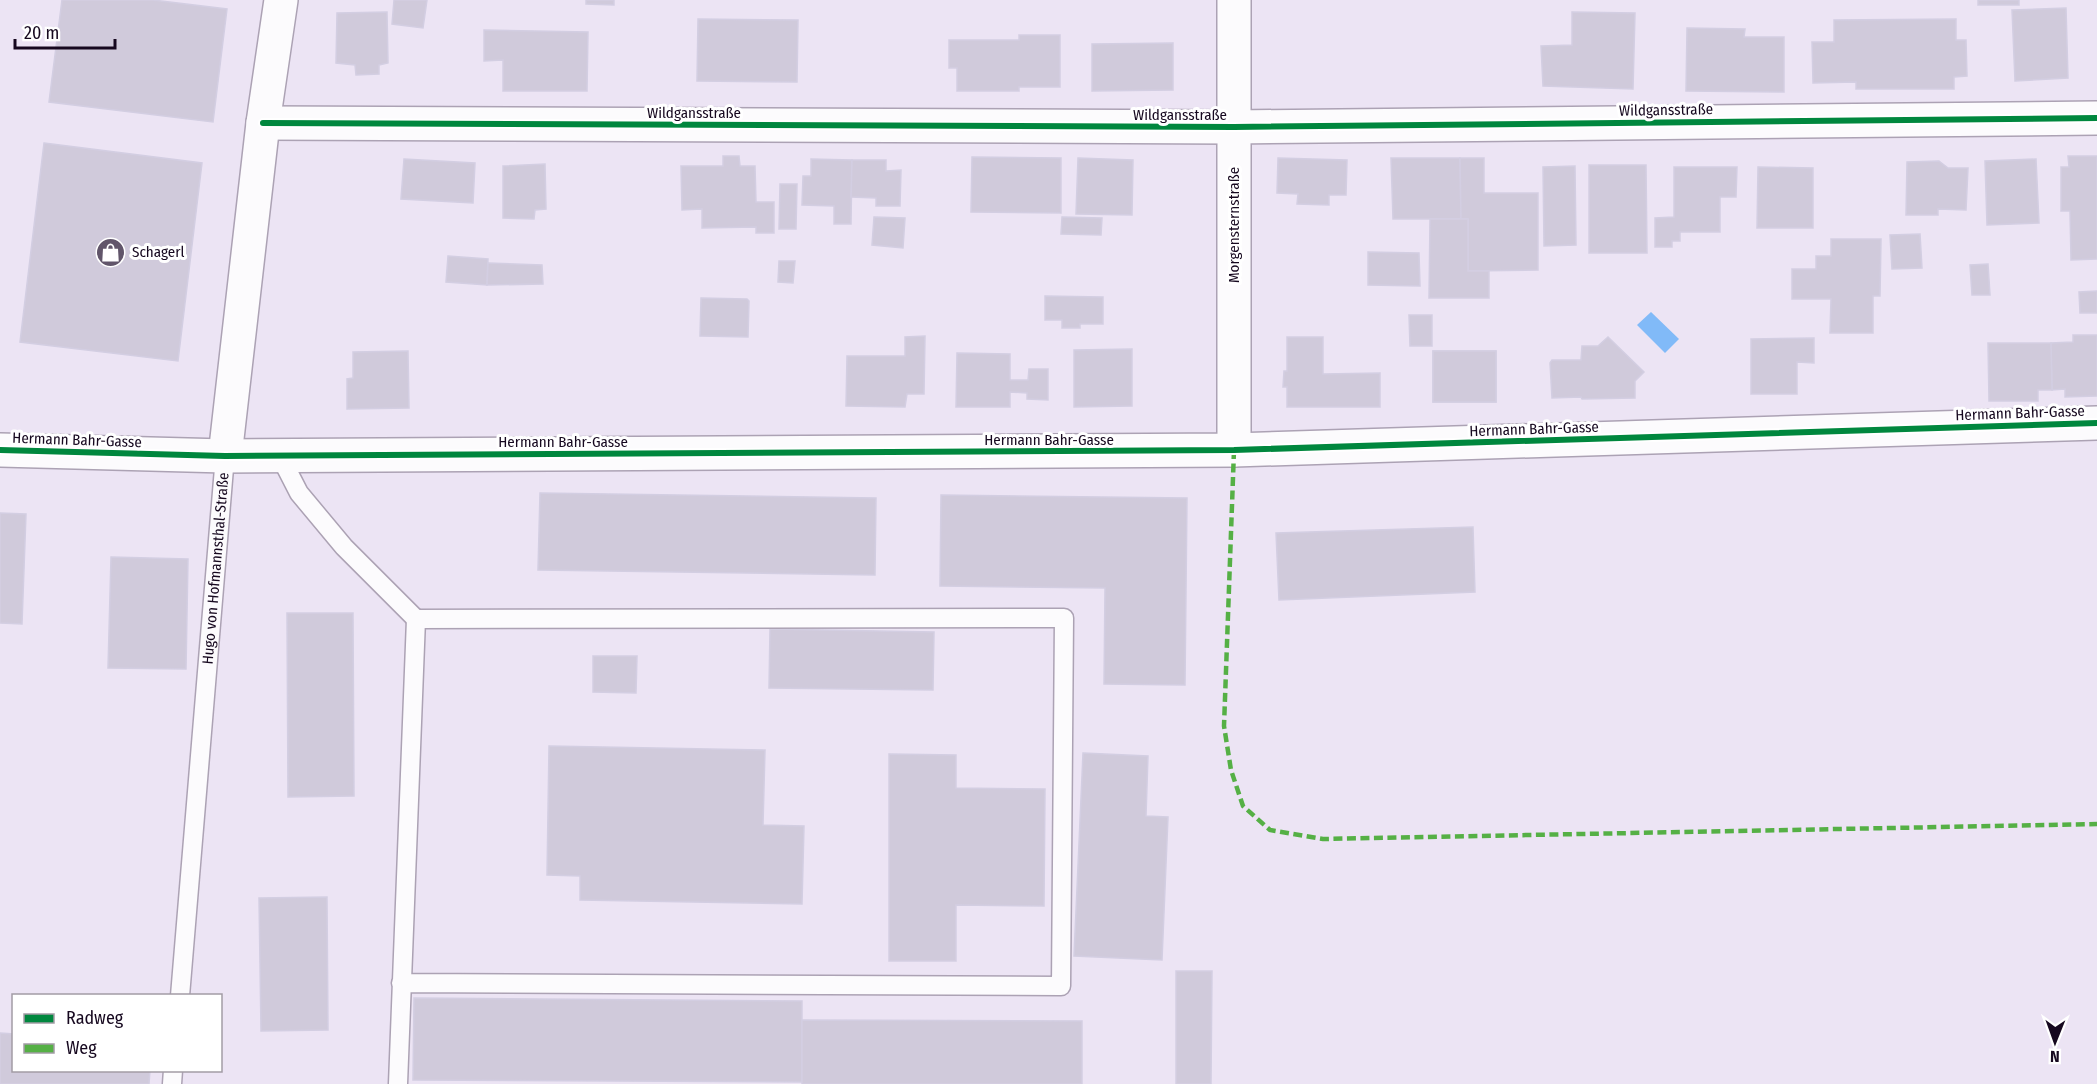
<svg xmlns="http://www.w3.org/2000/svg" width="2097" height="1084" font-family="'Fira Sans Condensed',sans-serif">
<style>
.water{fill:#81baf8}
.building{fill:#d0cadb;stroke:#d3cee2;stroke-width:1.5}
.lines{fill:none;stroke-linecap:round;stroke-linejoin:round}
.lane-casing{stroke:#aca2b4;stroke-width:21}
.street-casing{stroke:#aca2b4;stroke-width:36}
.lane{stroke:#fcfbfd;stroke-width:18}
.street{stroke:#fcfbfd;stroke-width:33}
.quiet{stroke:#55b045;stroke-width:4.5;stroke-dasharray:9 4.5;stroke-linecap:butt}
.cycleway-casing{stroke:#fff;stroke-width:10}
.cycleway{stroke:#00873e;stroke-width:6}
.labels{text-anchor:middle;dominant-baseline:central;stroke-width:6;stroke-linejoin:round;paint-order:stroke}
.street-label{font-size:15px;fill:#16081f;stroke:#fff}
.poi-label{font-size:15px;fill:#16081f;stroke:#fff;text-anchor:start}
</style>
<rect width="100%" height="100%" fill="#ece4f4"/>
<path class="water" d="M1651,312L1679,339L1665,353L1637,325Z"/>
<g class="building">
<path d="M62,0H153L227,9L213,122L49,102Z"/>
<path d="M394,0H427L423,28L392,24Z"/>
<path d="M586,0H614V5L586,4Z"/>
<rect x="1978" y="0" width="41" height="5"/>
<path d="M2066,8L2068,78L2015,81L2012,10Z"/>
<path d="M387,12L388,63L379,65V74L356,75L355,65L336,63L337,13Z"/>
<path d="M1572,12L1635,13L1633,89L1543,86L1541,46L1572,45Z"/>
<path d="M698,19L798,20L797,82L697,81Z"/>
<path d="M1956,19V40H1966L1967,76L1954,77V89H1856V82L1813,83L1812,42H1834V20Z"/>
<path d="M1687,28L1745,29L1744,37H1784V92L1686,91Z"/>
<path d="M484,30L588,32L587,91H503V60L484,61Z"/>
<path d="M1019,35H1060V87H1019V91H957V68H949V40H1019Z"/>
<path d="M1173,43V90L1092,91V44Z"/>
<path d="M44,143L202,163L178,361L20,342Z"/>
<path d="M723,156H739L740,166H755L756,202H774V233H756V227L702,228V209L682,210L681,166H723Z"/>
<path d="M2068,156H2097V259L2071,260L2070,211H2061V167H2069Z"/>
<path d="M972,157L1061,158V213L971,212Z"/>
<path d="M1078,158L1133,160L1132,215L1076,214Z"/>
<path d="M1278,158L1347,160L1346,195H1329V205L1297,204L1298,194L1277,193Z"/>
<path d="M1391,158H1460L1461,219H1393Z"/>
<path d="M1460,158H1484V193H1538V270L1468,271V219H1461Z"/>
<path d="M404,159L475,163L473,203L401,199Z"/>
<path d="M811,159L852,160L851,224H834V206L802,205L803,176H811Z"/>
<path d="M2036,159L2039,223L1987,225L1985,161Z"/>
<path d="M852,160H886V171L901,170L900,206H876V198L851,197Z"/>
<path d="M1939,161L1948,168H1968L1966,210L1938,209V215H1906L1907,162Z"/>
<path d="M545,164L546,209L535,210L534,219L503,218V166Z"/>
<path d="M1589,165H1646L1647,253H1589Z"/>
<path d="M1575,166L1576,245L1544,246L1543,167Z"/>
<path d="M1674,167H1737L1736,197H1720V232H1680V241H1672V247H1655V218L1674,217Z"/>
<path d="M1758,167L1813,168V228H1757Z"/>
<path d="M780,184H797L796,229H779Z"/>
<path d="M874,217L905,218L903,248L872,245Z"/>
<path d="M1062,217L1102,218L1101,235L1061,234Z"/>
<path d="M1430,219H1468V271H1489V298H1429Z"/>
<path d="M1920,234L1922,268L1892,269L1890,235Z"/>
<path d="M1831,239H1881L1880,296H1873V333H1830L1831,299H1792V269H1816V256H1831Z"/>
<path d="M1368,252L1419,253L1420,286L1368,285Z"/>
<path d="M448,256L488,259L487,285L446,282Z"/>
<path d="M779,261H795L793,283L778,282Z"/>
<path d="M488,263L542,265L543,284L487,285Z"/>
<path d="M1988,264L1990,295H1972L1970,265Z"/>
<path d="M2097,291V313H2080L2079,292Z"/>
<path d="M1045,296L1103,297V324H1080V328H1062V320H1045Z"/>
<path d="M701,298L747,299L749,301L748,337L700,336Z"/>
<path d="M1409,315H1432V346H1410Z"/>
<path d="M2073,335H2097V396L2065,397V389L2052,390L2051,343L2073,342Z"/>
<path d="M925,336L924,394H907L905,407L846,406L847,356H905V337Z"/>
<path d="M1287,337H1323V374L1380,373V407H1287V387H1283L1284,371H1287Z"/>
<path d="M1608,337L1644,372L1635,381V398L1582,399L1581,397L1552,398L1550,363L1552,360H1581L1582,346H1598Z"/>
<path d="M1814,338V363L1797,362V394H1751V339Z"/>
<path d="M1988,343H2051L2052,390H2038V401H1989Z"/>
<path d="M1132,349V406L1074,407V350Z"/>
<path d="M408,351L409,408L347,409V379L353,378V352Z"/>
<rect x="1433" y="351" width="63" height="51"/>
<rect x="1433" y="351" width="63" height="51"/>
<path d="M957,353L1010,354V380H1028L1029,369H1048V400L1027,399V393L1010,392V407H956Z"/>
<path d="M540,493L876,498L875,575L538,570Z"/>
<path d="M941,495L1187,498L1185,685L1104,684L1105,588L940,586Z"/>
<path d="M0,513L26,514L22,624L0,623Z"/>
<path d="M1473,527L1475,592L1279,600L1276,533Z"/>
<path d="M111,557L188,559L186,669L108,668Z"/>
<path d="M287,613H353L354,796L288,797Z"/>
<path d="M770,629L934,632L933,690L769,688Z"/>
<path d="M593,656H637L636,693L593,692Z"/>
<path d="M549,746L765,750L763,825L804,826L802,904L580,900V876L547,875Z"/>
<path d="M1083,753L1148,756L1146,816L1168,817L1162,960L1074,956Z"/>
<path d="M889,754L956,755V788L1045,789L1044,906L956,905V961H889Z"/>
<path d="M327,897L328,1030L261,1031L259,898Z"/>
<path d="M1176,971H1212L1211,1084H1176Z"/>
<path d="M414,998L802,1001V1082L413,1080Z"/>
<path d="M802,1020L1082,1021V1084H802Z"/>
<path d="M0,1033L14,1034V1070H150L149,1084H0Z"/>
</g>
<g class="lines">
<defs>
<g id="lane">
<path d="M280,456L299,493L344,547L416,619"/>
<path id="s1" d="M180,996L225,456"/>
<path d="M172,1084L173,1070"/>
<path d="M398,1084L416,619L1064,618L1061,986L401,983"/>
</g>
<g id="street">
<path d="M1234,0V450"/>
<path d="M263,123L1234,127L2097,118"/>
<path d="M0,450L225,456L1234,450L2097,423"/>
<path d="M225,456L263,123L281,0"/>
</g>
</defs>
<use href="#lane" class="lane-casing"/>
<use href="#street" class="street-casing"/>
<use href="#lane" class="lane"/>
<use href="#street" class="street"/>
<path class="quiet" d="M1234,450L1224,726L1231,770L1243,806L1270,830L1323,839L2097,824"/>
<defs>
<g id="cycleway">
<path d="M263,123L1234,127L2097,118"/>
<path d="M0,450L225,456L1234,450L2097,423"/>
</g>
</defs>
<use href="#cycleway" class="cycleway-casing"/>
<use href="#cycleway" class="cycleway"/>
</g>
<defs>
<symbol id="shop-disc" viewBox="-11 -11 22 22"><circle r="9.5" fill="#61556a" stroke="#fff"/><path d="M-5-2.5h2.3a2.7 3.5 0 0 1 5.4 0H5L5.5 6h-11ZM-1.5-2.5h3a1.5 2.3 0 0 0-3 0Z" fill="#fff"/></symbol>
</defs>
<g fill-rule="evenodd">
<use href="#shop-disc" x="94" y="236" width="33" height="33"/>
</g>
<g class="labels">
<g class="street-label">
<text transform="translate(1666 110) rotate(-1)">Wildgansstraße</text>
<text x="694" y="113">Wildgansstraße</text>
<text x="1180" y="115">Wildgansstraße</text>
<text transform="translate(1234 225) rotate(-90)">Morgensternstraße</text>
<text transform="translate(2020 413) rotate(-2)">Hermann Bahr-Gasse</text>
<text transform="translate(1534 429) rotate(-2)">Hermann Bahr-Gasse</text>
<text transform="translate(77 440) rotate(2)">Hermann Bahr-Gasse</text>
<text x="1049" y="440">Hermann Bahr-Gasse</text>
<text x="563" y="442">Hermann Bahr-Gasse</text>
<text stroke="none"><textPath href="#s1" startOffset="429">Hugo von Hofmannsthal-Straße</textPath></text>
</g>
<g class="poi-label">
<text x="132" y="252">Schagerl</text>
</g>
</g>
<rect x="12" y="994" width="210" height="78" fill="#ffffff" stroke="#a29ca5" stroke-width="1.5"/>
<rect x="24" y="1014" width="30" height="9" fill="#00873e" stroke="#a29ca5" stroke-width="1.5"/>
<text x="66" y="1024" font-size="18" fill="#16081f">Radweg</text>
<rect x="24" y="1044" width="30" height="9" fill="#55b045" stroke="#a29ca5" stroke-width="1.5"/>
<text x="66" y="1054" font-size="18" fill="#16081f">Weg</text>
<g transform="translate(2055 1042) rotate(181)" stroke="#ffffff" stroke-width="4.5" paint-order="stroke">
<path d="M0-4.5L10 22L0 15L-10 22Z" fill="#16081f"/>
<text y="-9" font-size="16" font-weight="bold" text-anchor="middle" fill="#16081f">N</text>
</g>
<path d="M15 39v9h100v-9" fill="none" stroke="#16081f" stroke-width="3"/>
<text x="24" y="39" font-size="18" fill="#16081f" stroke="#ffffff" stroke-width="4.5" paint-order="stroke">20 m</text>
</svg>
